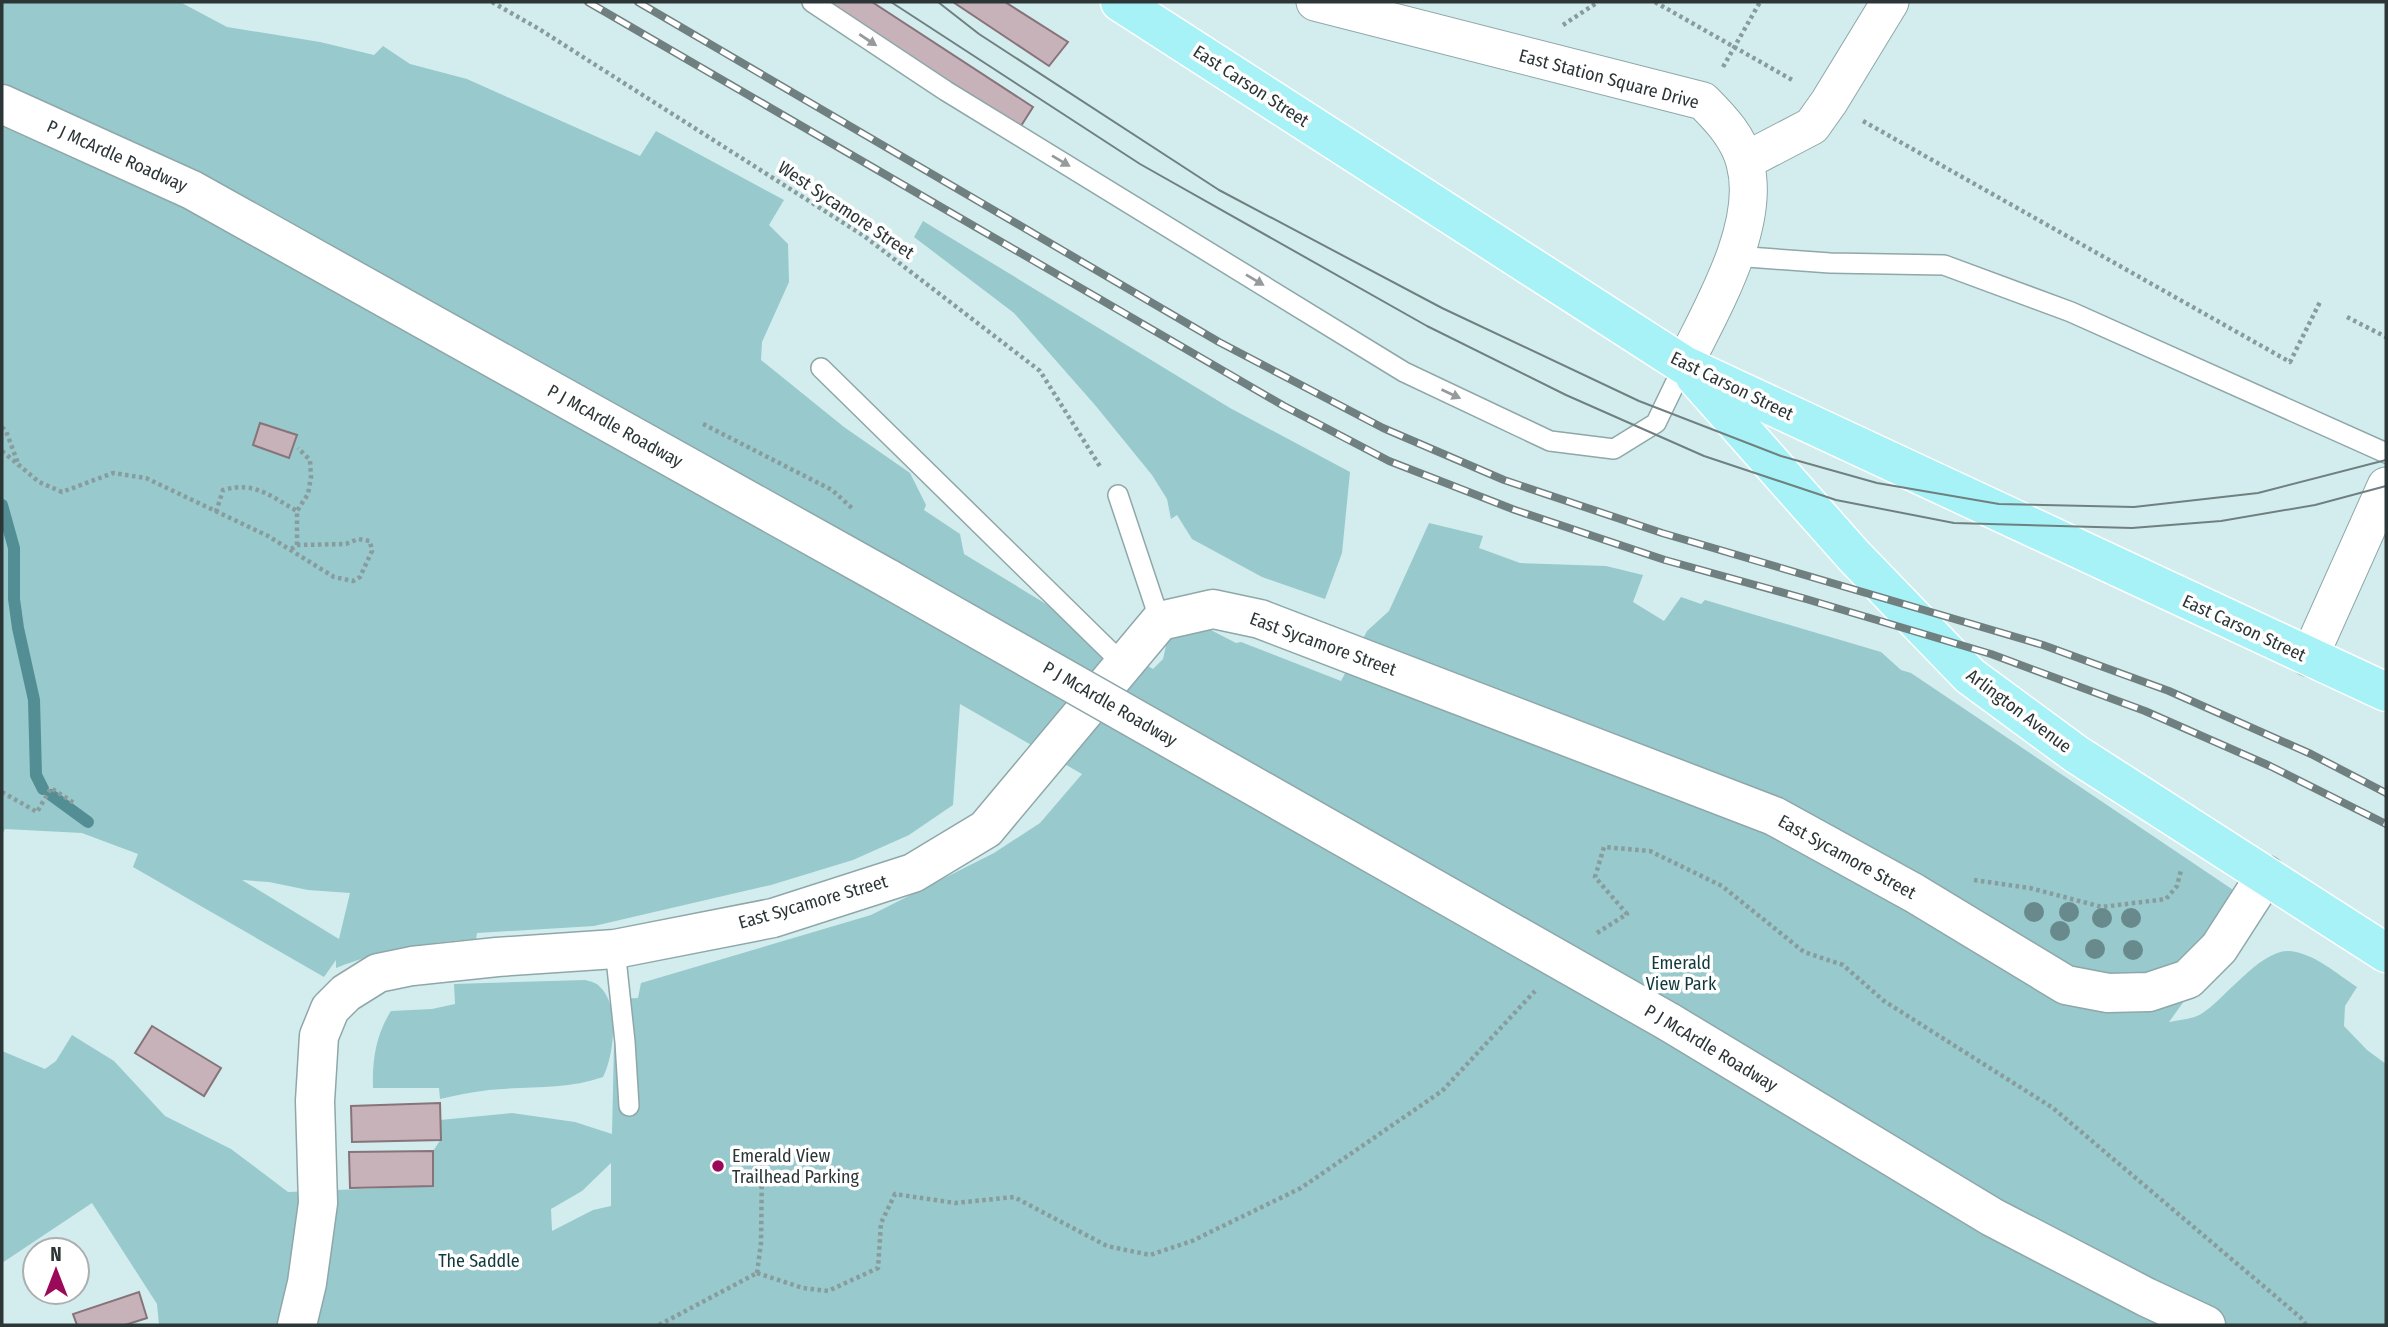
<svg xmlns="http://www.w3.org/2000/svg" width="2388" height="1327" font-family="'Fira Sans Condensed',sans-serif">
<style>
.green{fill:#97c9cd;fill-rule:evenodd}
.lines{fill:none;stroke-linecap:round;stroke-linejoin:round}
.stream{stroke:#528e93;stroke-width:12}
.building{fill:#c8b2b9;stroke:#87737a;stroke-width:2}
.service-casing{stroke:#8fa7a9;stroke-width:22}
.minor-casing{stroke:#8fa7a9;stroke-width:39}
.tertiary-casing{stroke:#8fa7a9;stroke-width:41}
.secondary-casing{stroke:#8fa7a9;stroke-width:41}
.primary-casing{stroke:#fff;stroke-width:41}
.path{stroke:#899c9d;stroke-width:4.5;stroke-dasharray:3.5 3.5;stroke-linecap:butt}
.service{stroke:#fff;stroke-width:19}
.minor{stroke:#fff;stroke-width:37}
.tertiary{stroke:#fff;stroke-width:38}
.secondary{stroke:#fff;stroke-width:38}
.primary{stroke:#a6f2f7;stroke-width:38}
.tram{stroke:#708081;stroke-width:2}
.rail-casing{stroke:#708081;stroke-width:8}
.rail{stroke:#fff;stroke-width:5;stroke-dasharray:16;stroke-linecap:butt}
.secondary-bridge-casing{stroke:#8fa7a9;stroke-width:41;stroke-linecap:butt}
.secondary-bridge{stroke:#fff;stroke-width:38}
.tree{fill:#688a8c}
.oneway{fill:#969a9b}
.poi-dot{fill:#9b0a59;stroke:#fff;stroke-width:2.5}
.labels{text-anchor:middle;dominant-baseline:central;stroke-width:7;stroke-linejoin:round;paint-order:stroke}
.street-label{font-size:18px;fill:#2c3637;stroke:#fff}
.park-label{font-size:18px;fill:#11393c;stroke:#fff}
.poi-label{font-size:18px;fill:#2c3637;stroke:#fff;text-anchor:start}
</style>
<rect width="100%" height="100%" fill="#d3edee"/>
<g class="green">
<path d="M2,2H180L227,27L320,42L374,55L383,46L410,64L467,79L640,156L656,131L784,200L769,225L788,244L789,282L762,342L761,360L844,427L910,473L926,505L924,510L960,534L964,554L1153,669L1163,659L1174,611L1236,643L1241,642L1341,681L1367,631L1389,611L1429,523L1483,536L1479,548L1520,563L1606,566L1643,575L1633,602L1664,621L1681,597L1701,604L1705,600L1881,652L1901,670L1911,673L2254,904L2169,1022C2179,1020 2193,1019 2201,1014C2224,1000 2261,949 2289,951C2314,953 2337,974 2357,987L2345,1006L2344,1026L2367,1050L2386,1064V1325H159L157,1304L92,1203L2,1263V1051L45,1069L56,1061L72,1035L114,1061L165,1116L231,1149L288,1192L433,1186V1151L441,1139L440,1120L512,1113L575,1122L612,1134L615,999L638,998L641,983L871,915L994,853L1040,823L1082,774L960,704L953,805L909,835L853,860L771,885L594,926L477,933L476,939C424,943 385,949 336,968V960L324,977L133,867L138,854L82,833L5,829L2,835ZM242,880L269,882L308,890L350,893L339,939ZM611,1163V1206L593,1210L552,1231L551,1209L582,1191Z"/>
<path d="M923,221L1230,408L1350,472L1342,553L1325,599L1262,577L1192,539L1177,515L1171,519L1167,499L1152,475L1095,405L1014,313L914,237Z"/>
<path d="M585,980C590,981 597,983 600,987C620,1005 614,1056 603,1077C566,1090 527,1086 489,1090C472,1092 457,1095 440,1099L439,1088H373C372,1061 376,1034 391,1011L432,1009L455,1004L454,984Z"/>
</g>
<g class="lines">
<g class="stream">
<path d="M2,505L14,548V599L18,628L34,700L36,775L43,789"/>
<path d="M51,795L88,822"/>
</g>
</g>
<g class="building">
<path d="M821,2H872L1033,107L1021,126Z"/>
<path d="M953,2H1005L1068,42L1049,66Z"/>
<path d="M260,423L297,435L289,458L253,445Z"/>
<path d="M152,1026L221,1068L204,1096L135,1053Z"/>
<path d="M440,1103L441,1140L352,1142L351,1106Z"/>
<path d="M433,1151V1186L350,1188L349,1152Z"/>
<path d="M139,1292L147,1318L125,1325H77L73,1314Z"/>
</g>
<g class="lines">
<defs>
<g id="service">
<path d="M812,2L946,91L1404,372L1550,441L1614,449L1656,423L1684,365"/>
<path d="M1734,256L1830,263L1944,265L2071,312L2386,453"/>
<path d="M821,368L1124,665"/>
<path d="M1118,495L1160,621"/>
<path d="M615,949L625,1042L629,1106"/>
</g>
<g id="minor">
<path d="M1315,2L1703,101C1721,119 1739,138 1745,163C1762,225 1711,310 1684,365"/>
<path d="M1745,161L1812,126L1829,102L1890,2"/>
<path d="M2309,658L2386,486"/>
</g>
<path id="tertiary" d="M297,1325L307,1283L318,1203L315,1101L319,1036L330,1009L346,993L378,973L412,966L497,957L615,949L773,918L913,873L986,829L1160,621L1213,609L1260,619L1774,816L1914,893L2066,985L2108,993L2149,992L2188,979L2219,948L2266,875"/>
<g id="secondary">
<path d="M2,104L192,190L889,579"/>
<path d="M1669,1022L1992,1217L2146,1297L2206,1325"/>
</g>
<g id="primary">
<path d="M1120,2L1684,365L2386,692"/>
<path d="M1695,377L1854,556L1970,676L2076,754L2386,953"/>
</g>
</defs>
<use href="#service" class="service-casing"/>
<use href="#minor" class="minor-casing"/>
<use href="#tertiary" class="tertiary-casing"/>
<use href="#secondary" class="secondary-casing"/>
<use href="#primary" class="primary-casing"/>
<g class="path">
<path d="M492,2L539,29L864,236L1040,371L1101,468"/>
<path d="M1655,2L1794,81"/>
<path d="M1563,25L1598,2"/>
<path d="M1723,67L1760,2"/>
<path d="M1863,121L2290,362L2320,302"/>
<path d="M2347,317L2386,337"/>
<path d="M703,424L832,490L853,509"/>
<path d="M2,427L6,431L19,466"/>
<path d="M2,451L39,482L62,492L113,473L146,478L268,536L334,577L353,581L360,577L372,551L370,541L358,539L346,544L297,545L290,550"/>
<path d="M216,512L223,490C255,481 270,496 297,511"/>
<path d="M297,545V511L308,494L311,477L310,460L298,448"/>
<path d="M2,792L37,812L51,788L74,803"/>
<path d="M1974,880L2030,888L2102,907L2166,899L2177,886L2181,870"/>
<path d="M1597,933L1627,914L1595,877L1604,847L1650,851L1722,886L1804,952L1843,965L1884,1001L2053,1108L2300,1317L2306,1325"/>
<path d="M757,1273L803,1288L828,1291L878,1268L881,1223L895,1194L955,1203L1014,1197L1107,1246L1150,1255L1192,1241L1301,1188L1442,1091L1535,991"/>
<path d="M757,1273L761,1243L762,1164"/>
<path d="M659,1325L757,1273"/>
</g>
<use href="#service" class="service"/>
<use href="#minor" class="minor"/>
<use href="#tertiary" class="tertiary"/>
<use href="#secondary" class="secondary"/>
<use href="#primary" class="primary"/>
<g class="tram">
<path d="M891,2L1140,164L1427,326L1566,395L1704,456L1836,500L1954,523L2132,528L2221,521L2315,505L2386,486"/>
<path d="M938,2L979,34L1219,190L1442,308L1639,401L1781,456L1877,483L1999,504L2134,507L2258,493L2386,460"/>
</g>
<defs>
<g id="rail">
<path d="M588,2L1284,406L1389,461L1515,510L1665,560L1806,599L1991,654L2145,711L2270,766L2386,824"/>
<path d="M638,2L1219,342L1383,428L1504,480L1662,533L2043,645L2169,691L2311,754L2386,793"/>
</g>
</defs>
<use href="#rail" class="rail-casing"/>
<use href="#rail" class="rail"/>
<defs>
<path id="secondary-bridge" d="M889,579L1669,1022"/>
</defs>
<use href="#secondary-bridge" class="secondary-bridge-casing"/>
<use href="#secondary-bridge" class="secondary-bridge"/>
</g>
<g class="tree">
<circle cx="2034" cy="912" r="10"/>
<circle cx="2069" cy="912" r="10"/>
<circle cx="2102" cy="918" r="10"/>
<circle cx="2131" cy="918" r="10"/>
<circle cx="2060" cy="931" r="10"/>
<circle cx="2095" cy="949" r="10"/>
<circle cx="2133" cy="950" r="10"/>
</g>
<defs><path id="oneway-solid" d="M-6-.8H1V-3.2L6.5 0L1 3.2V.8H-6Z" transform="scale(1.75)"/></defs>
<g class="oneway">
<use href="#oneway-solid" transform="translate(868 40) rotate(34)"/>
<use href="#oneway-solid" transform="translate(1061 161) rotate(31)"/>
<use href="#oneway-solid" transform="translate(1255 280) rotate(31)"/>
<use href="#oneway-solid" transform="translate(1451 394) rotate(25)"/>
</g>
<circle class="poi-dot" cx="718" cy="1166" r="7"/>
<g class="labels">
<g class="street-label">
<text transform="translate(1609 79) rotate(15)">East Station Square Drive</text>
<text transform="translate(1251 86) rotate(33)">East Carson Street</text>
<text transform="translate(117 156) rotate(24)">P J McArdle Roadway</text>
<text transform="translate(846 210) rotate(34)">West Sycamore Street</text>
<text transform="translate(1732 386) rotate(26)">East Carson Street</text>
<text transform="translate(615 426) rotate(29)">P J McArdle Roadway</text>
<text transform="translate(2244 628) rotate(25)">East Carson Street</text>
<text transform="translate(1323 644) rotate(20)">East Sycamore Street</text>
<text transform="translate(1110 704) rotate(30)">P J McArdle Roadway</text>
<text transform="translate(2019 711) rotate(37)">Arlington Avenue</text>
<text transform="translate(1847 857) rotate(29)">East Sycamore Street</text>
<text transform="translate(813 902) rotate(-16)">East Sycamore Street</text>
<text transform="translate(1711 1048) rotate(31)">P J McArdle Roadway</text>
</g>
<g class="park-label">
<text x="1681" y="963">Emerald<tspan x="1681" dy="21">View Park</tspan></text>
<text x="479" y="1261">The Saddle</text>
</g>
<g class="poi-label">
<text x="732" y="1156">Emerald View<tspan x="732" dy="21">Trailhead Parking</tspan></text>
</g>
</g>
<rect width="2388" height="1327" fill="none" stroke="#2c3637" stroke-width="7"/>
<g transform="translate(56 1271)"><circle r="33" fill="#ffffff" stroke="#abafaf" stroke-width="2"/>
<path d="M0-5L12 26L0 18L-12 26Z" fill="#9b0a59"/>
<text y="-10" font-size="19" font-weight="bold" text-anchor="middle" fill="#2c3637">N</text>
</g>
</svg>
